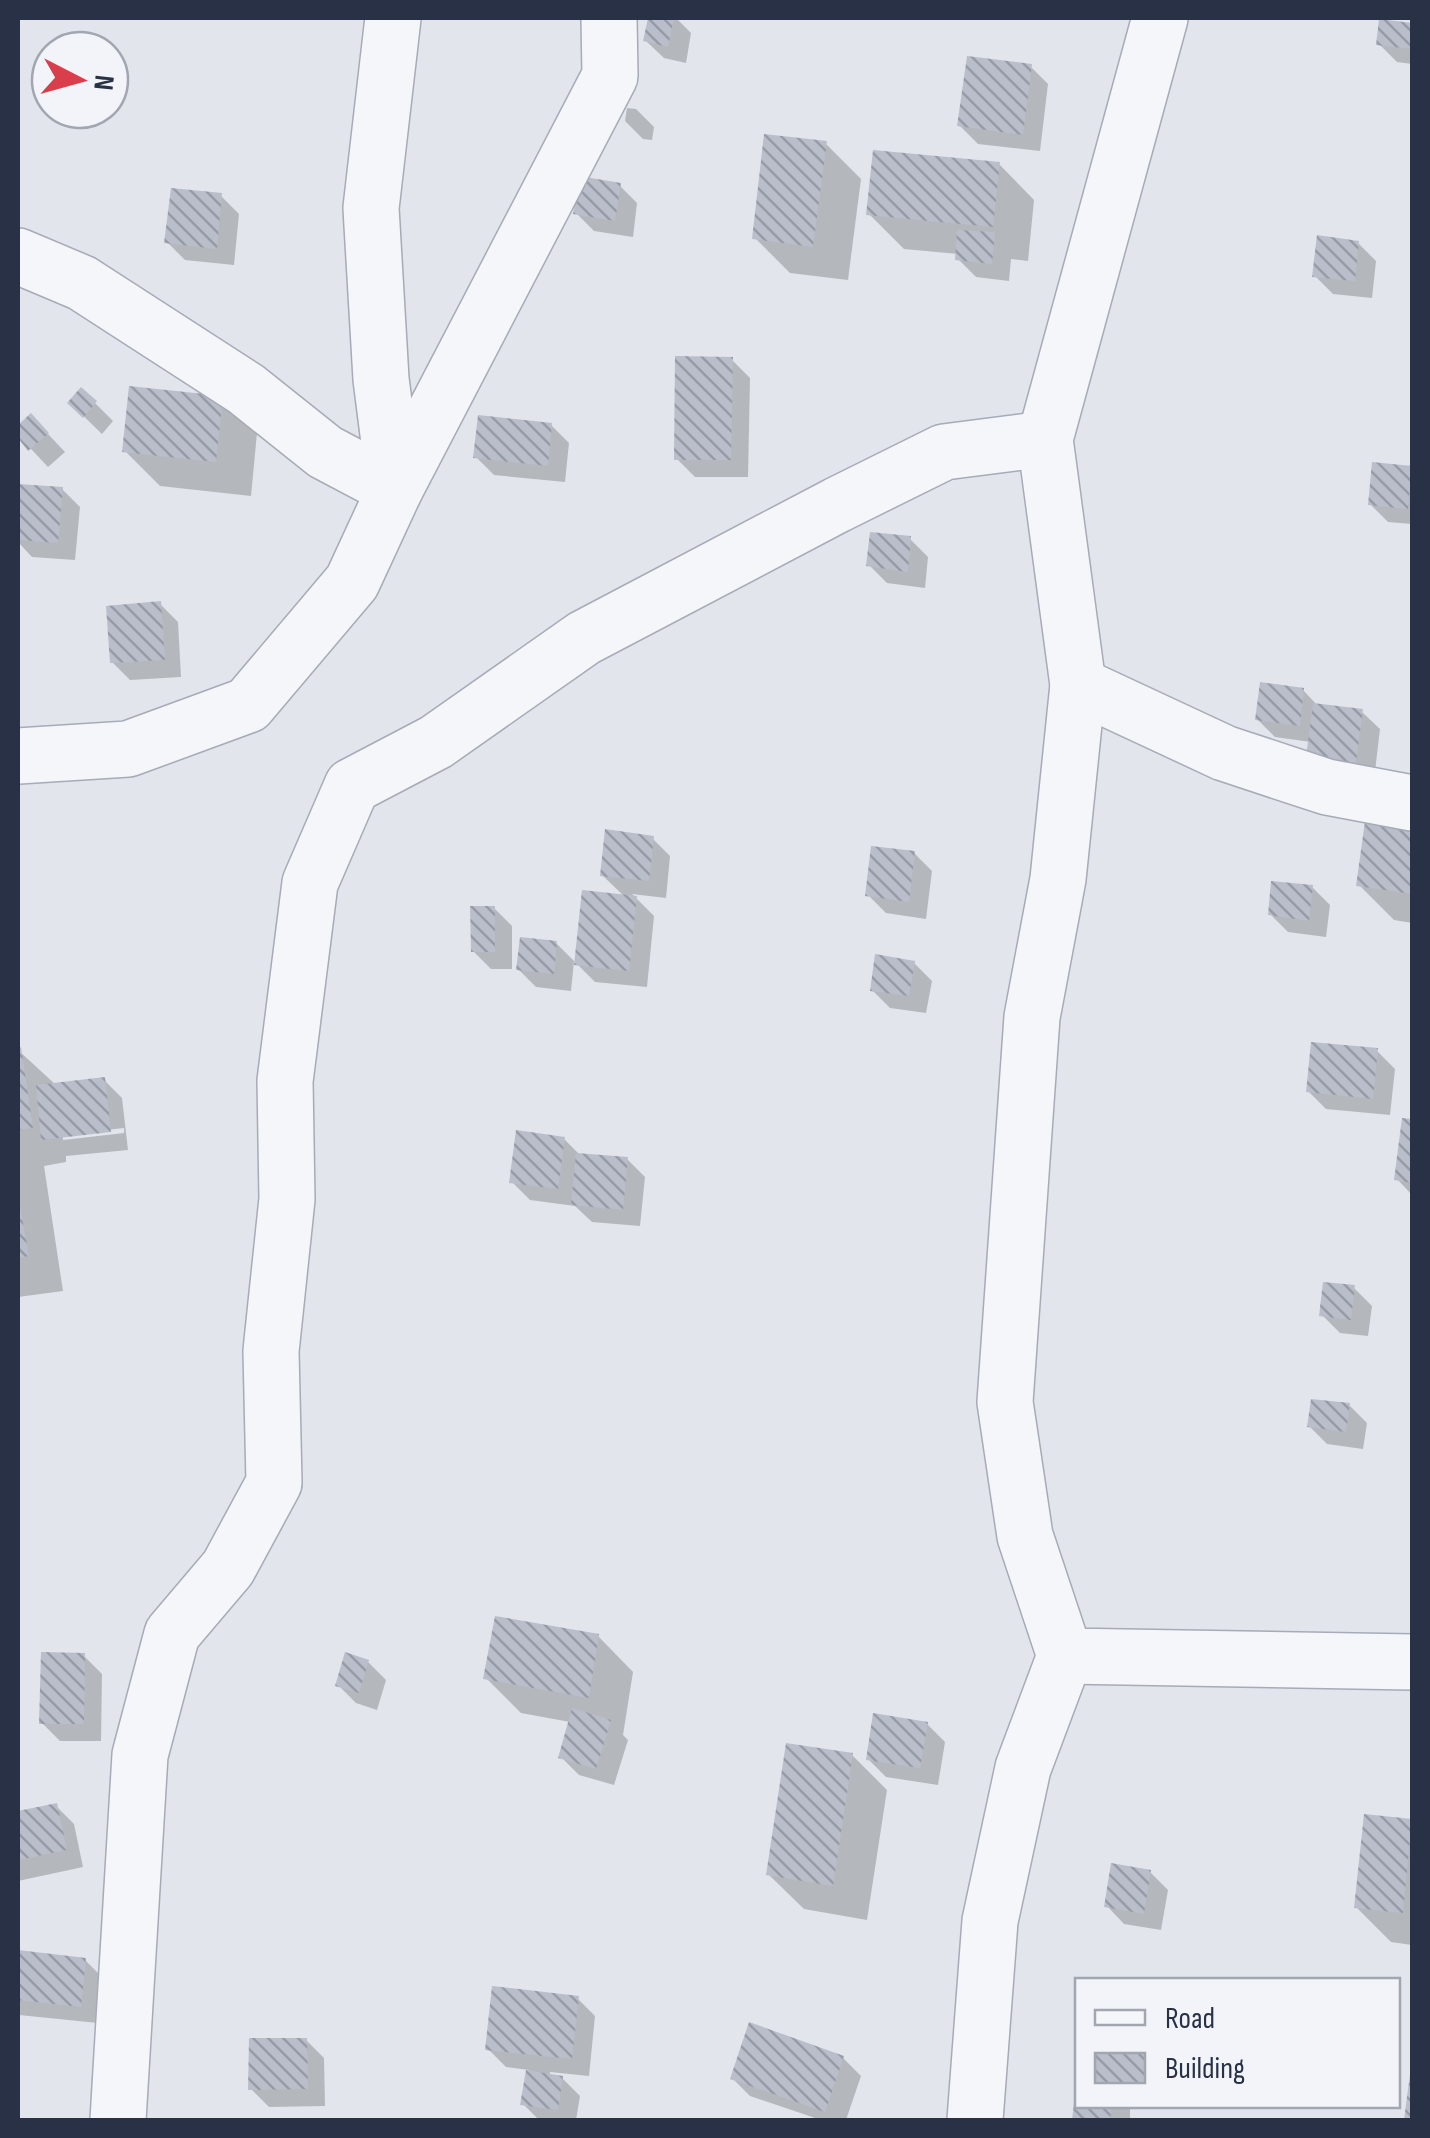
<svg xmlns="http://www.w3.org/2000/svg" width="1430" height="2138" font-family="'Sofia Sans Condensed',sans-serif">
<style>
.shadow{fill:#0003;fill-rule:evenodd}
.building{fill:url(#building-back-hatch)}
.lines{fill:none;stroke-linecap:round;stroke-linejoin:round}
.street-casing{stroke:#a6abb7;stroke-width:58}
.street{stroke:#f5f6f9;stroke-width:55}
</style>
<defs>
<pattern id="building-back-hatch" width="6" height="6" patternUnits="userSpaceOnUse" patternTransform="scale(2.5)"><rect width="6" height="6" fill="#b9beca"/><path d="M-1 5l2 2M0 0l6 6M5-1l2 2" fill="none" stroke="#969ba6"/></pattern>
</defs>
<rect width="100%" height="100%" fill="#e2e5ec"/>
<g class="shadow">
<path d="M651,18H676L691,33L686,63L664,58L646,41Z"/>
<path d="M1381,22L1412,25V64L1397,62L1379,44Z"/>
<path d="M1030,66L1048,84L1040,151L978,144L960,126Z"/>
<path d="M627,108L636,109L654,127L652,140L643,139L625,121Z"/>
<path d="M826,144L861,179L848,280L790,273L755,238Z"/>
<path d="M999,164L1034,200L1028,261L1011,259L1009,281L976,277L958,259V254L904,249L869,214Z"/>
<path d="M619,185L637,203L633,237L594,231L576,213Z"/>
<path d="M221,196L239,214L234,265L185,260L167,242Z"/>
<path d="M1358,243L1376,261L1372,298L1333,294L1315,276Z"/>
<path d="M732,360L750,378L748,477H695L677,459Z"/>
<path d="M222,398L257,433L251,496L160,486L125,451Z"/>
<path d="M70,403H95L113,421L102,434Z"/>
<path d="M31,416L65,452L48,467L18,435V428Z"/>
<path d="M551,425L569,443L565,482L494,475L476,457Z"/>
<path d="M1374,465L1412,469V524L1388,522L1370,504Z"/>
<path d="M18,487L62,489L80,507L75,560L32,557L18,542Z"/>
<path d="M910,539L928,557L925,588L887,583L869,565Z"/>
<path d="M160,604L178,622L181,677L130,680L112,662Z"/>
<path d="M1303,690L1318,706L1362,712L1380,729L1374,780L1327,774L1311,742L1275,737L1257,719Z"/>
<path d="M1412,823V923L1394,920L1359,885Z"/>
<path d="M652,838L670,856L666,898L632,894L654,916L647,987L595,982L577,964L625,897L602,875Z"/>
<path d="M914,853L932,871L926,919L886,913L868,895Z"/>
<path d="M1312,887L1330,905L1326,937L1288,932L1270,914Z"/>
<path d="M494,908L512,926V969H491L473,951Z"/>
<path d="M556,943L574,961L571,991L536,987L518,969Z"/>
<path d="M914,963L932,981L926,1013L890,1008L872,990Z"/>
<path d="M18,1050L56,1085L104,1080L122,1098L128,1150L66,1156V1162L44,1166L63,1291L18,1297ZM124,1128V1133L63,1140V1135Z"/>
<path d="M1377,1051L1395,1069L1390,1115L1326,1109L1308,1091Z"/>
<path d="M1404,1121L1412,1122V1195L1397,1179Z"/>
<path d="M564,1139L580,1155L627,1159L645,1177L640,1226L592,1222L575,1206L530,1200L512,1182Z"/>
<path d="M1354,1288L1372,1306L1368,1336L1340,1333L1322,1315Z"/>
<path d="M1349,1405L1367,1423L1363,1449L1327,1444L1309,1426Z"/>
<path d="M598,1636L633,1672L623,1735L628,1740L614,1785L579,1775L561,1757L570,1722L521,1713L486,1678Z"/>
<path d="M84,1656L102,1674L101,1741H60L42,1723Z"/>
<path d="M368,1662L386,1680L377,1710L356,1703L338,1685Z"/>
<path d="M927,1724L945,1742L938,1785L886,1777L868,1759Z"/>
<path d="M852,1755L887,1790L867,1920L804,1909L768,1874Z"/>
<path d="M56,1806L74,1824L83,1867L18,1881V1814Z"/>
<path d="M1411,1821L1412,1822V1945L1391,1942L1356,1907Z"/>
<path d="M1150,1872L1168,1890L1161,1930L1124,1924L1107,1906Z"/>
<path d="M18,1953L85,1960L103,1978L98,2023L19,2015Z"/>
<path d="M577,1998L595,2016L589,2076L550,2072V2076L562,2078L580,2096L576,2120H539L523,2104L529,2070L506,2067L488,2049Z"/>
<path d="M306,2040L324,2058L325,2106L269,2107L251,2089Z"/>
<path d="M843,2058L861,2076L846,2120H821L750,2096L732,2078Z"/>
<path d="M1412,2075V2120H1406Z"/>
<path d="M1078,2095V2106H1130V2120H1075Z"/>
</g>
<g class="building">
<path d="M648,18H674L668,47L643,41Z"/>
<path d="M1379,19L1412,23V49L1376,45Z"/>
<path d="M967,56L1032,64L1023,135L957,126Z"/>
<path d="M764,134L827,141L813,247L752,239Z"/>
<path d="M873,150L1000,162L993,227L866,215Z"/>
<path d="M579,176L621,183L615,221L573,214Z"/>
<path d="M171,188L222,193L217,249L164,243Z"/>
<path d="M957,230L995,232L992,264L955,260Z"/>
<path d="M1317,235L1359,241L1355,281L1312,277Z"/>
<path d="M675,356L733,357L731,460H674Z"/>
<path d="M129,386L223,396L216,462L122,452Z"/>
<path d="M81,387L97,401L83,418L67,403Z"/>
<path d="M31,413L49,433L28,451L18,438V425Z"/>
<path d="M478,415L552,423L548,466L473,458Z"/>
<path d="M1372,462L1412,466L1408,509L1368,505Z"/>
<path d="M18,484L63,487L58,543L18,540Z"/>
<path d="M870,532L911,536L908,572L866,566Z"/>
<path d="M161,601L165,660L110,663L106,606Z"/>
<path d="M1260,682L1304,688L1300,726L1255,720Z"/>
<path d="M1313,703L1363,709L1356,763L1306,757Z"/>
<path d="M1366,814L1412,821V894L1356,886Z"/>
<path d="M605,829L654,836L649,881L600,876Z"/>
<path d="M871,846L915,851L909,902L865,896Z"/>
<path d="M1271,881L1313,885L1309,921L1268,915Z"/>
<path d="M582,890L637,896L629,971L574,965Z"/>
<path d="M470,906H495V952H471Z"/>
<path d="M520,937L557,941L554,974L516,970Z"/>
<path d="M875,954L915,961L909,996L870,991Z"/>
<path d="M1311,1042L1378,1048L1373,1099L1306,1092Z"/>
<path d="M21,1047L33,1128L18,1130V1048Z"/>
<path d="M105,1077L111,1132L41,1140L36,1085Z"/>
<path d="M1402,1118L1412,1119V1183L1394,1180Z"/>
<path d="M516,1130L565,1137L558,1189L509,1183Z"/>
<path d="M576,1153L628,1157L623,1210L571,1205Z"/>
<path d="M18,1195L29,1256L18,1258Z"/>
<path d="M1323,1282L1355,1285L1351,1320L1319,1316Z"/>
<path d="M1311,1399L1350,1403L1346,1432L1307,1427Z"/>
<path d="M495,1616L599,1634L589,1698L483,1679Z"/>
<path d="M41,1652L85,1653L84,1724H39Z"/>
<path d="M345,1652L369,1660L359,1693L335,1686Z"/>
<path d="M572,1708L611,1720L596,1769L558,1758Z"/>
<path d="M873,1713L928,1722L920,1768L866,1760Z"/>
<path d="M786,1743L853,1753L833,1886L766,1875Z"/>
<path d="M57,1803L67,1850L18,1860V1811Z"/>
<path d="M1364,1814L1412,1819L1403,1913L1354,1908Z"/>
<path d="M1111,1863L1151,1870L1144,1914L1104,1907Z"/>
<path d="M18,1950L86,1958L81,2007L18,2000Z"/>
<path d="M492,1986L579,1996L572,2059L485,2050Z"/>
<path d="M749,2022L844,2056L825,2112L730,2079Z"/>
<path d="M249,2038H307L308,2089L248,2090Z"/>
<path d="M526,2070L563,2076L558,2110L520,2105Z"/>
<path d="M1410,2074L1412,2120H1404Z"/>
<path d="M1075,2094L1078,2106H1112L1110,2120H1072Z"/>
</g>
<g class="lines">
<defs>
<g id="street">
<path d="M1160,18L1045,439L1078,685L1224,753L1327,787L1412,803"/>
<path d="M18,256L82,283L246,389L325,452L395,489L381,379L371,208L393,18"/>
<path d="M1078,685L1058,879L1032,1017L1005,1402L1025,1536L1065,1656L1412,1662"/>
<path d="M18,756L128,749L248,705L352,582L395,489L610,76L609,18"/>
<path d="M118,2120L140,1755L172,1634L228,1568L274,1483L271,1351L287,1199L285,1081L310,883L352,786L436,742L584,638L837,505L944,452L1045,439"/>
<path d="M975,2120L990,1921L1023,1768L1065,1656"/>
</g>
</defs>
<use href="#street" class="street-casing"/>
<use href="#street" class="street"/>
</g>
<rect width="1430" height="2138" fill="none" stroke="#283145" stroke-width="40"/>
<rect x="1075" y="1978" width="325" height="130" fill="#f2f4f9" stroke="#a1a6b1" stroke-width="2.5"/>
<rect x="1095" y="2010" width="50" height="15" fill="#f5f6f9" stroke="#a1a6b1" stroke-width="2.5"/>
<text x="1165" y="2028" font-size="30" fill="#283145">Road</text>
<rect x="1095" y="2053" width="50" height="30" fill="url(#building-back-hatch)" stroke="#a1a6b1" stroke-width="2.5"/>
<text x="1165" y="2078" font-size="30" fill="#283145">Building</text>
<g transform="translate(80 80) rotate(96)"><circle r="48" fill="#f2f4f9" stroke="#a1a6b1" stroke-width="2.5"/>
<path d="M0-8L18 38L0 25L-18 38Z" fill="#d93e4a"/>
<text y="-15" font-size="28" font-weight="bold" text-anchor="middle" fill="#283145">N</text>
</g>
</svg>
